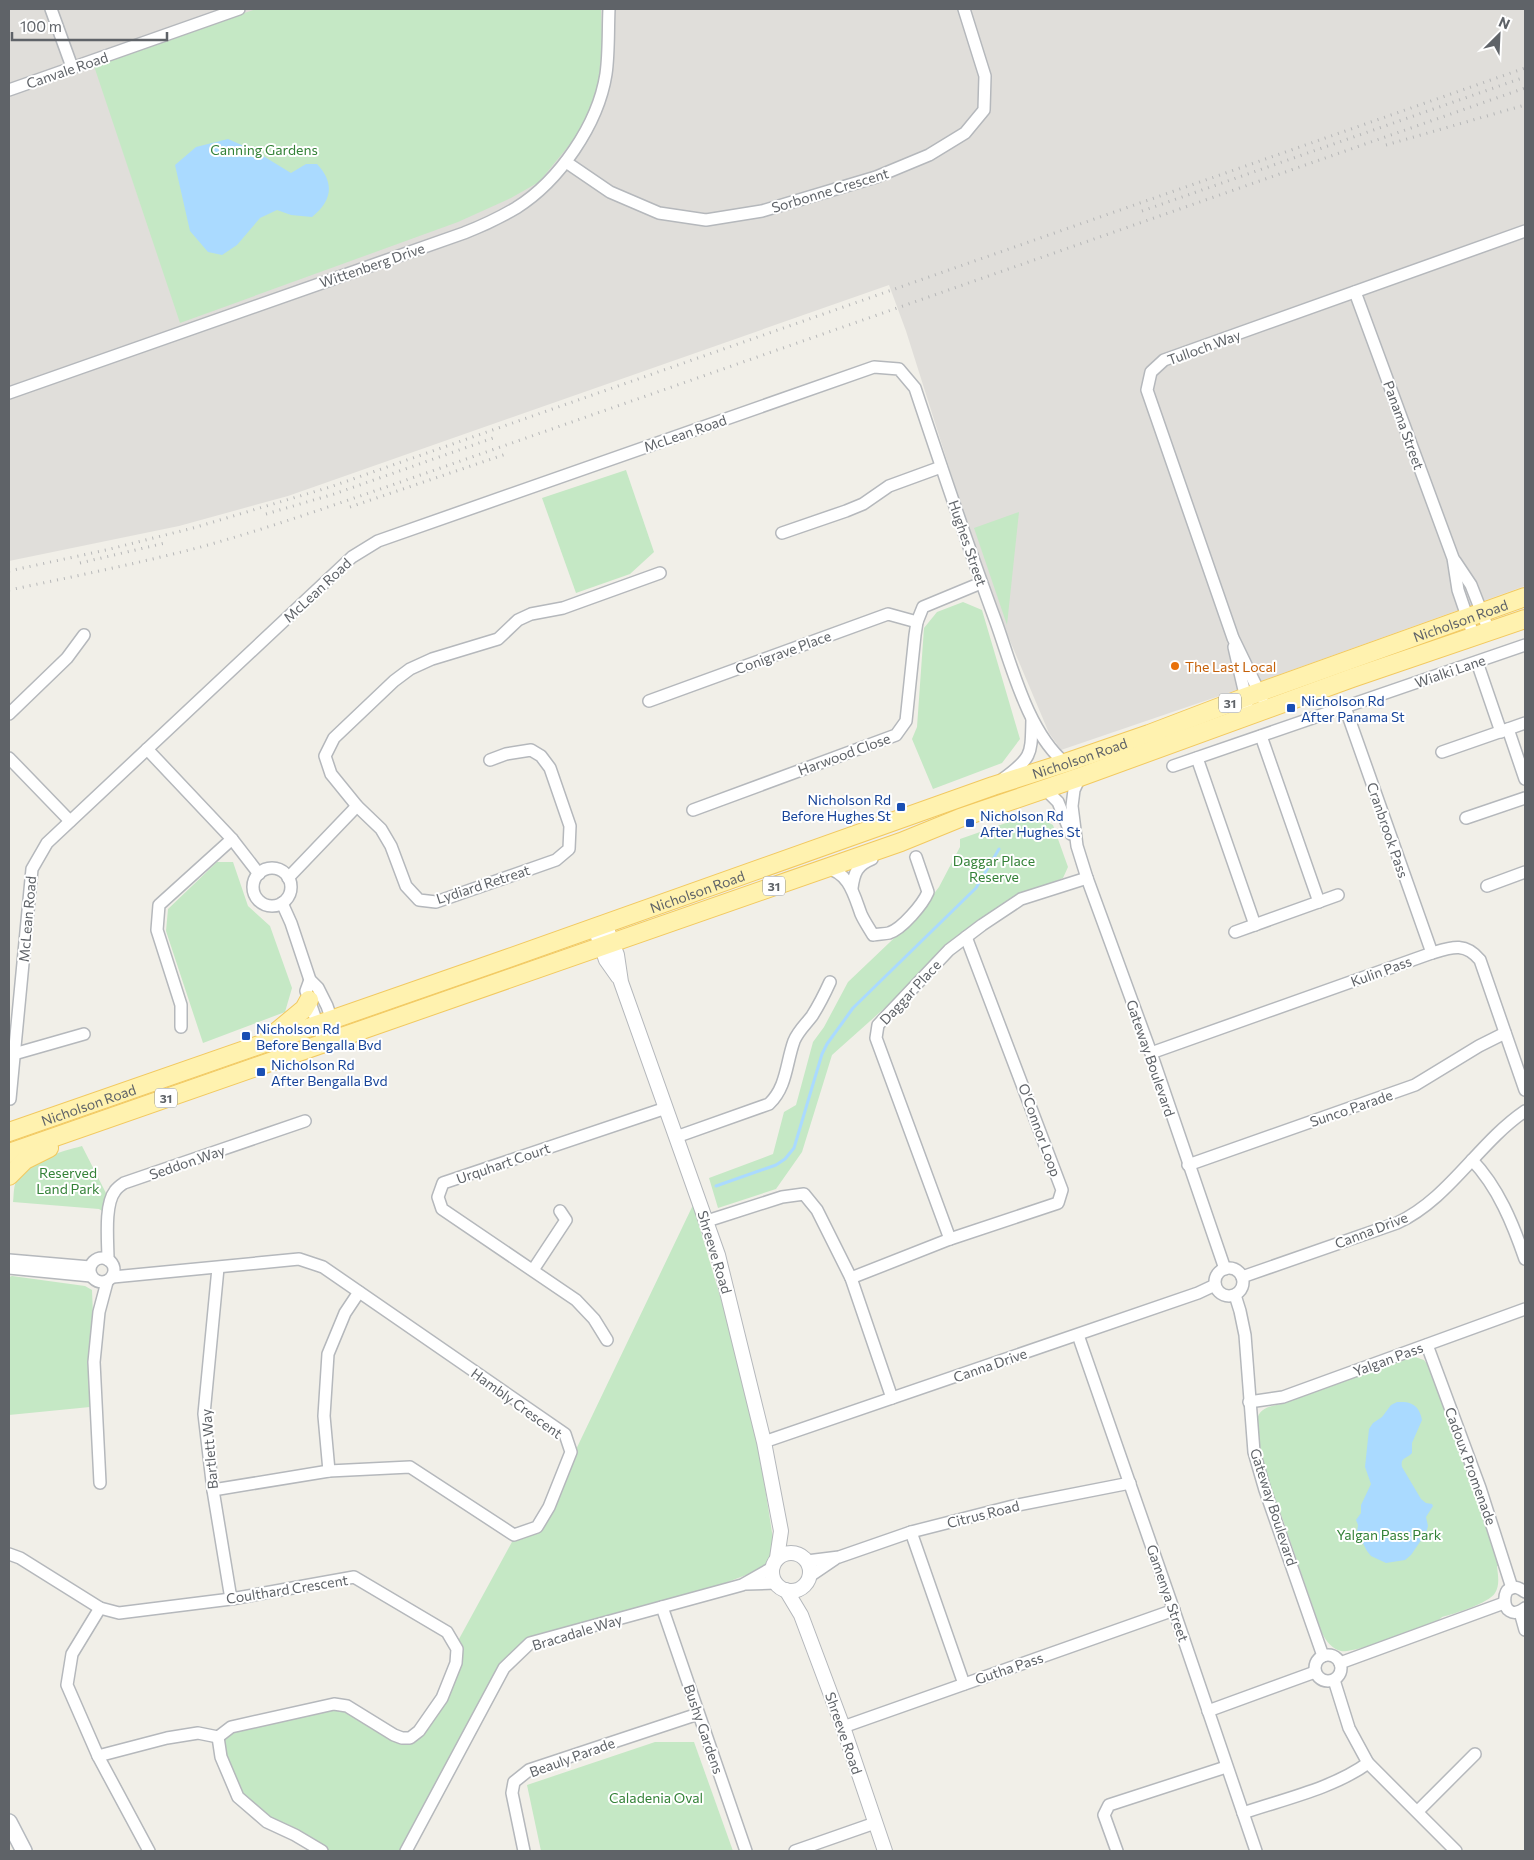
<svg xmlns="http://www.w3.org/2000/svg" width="1534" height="1860" font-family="Commissioner,sans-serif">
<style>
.industrial{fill:#e0deda}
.green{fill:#c5e8c5}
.water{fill:#aadaff}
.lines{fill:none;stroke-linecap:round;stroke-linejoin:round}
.stream{stroke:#aadaff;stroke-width:3}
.minor-casing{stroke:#b5b8bc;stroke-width:14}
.tertiary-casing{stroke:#b5b8bc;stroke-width:16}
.secondary-casing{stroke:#b6babf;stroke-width:18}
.primary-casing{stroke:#f2c960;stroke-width:20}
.minor{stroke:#fff;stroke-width:11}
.tertiary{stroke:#fff;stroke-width:14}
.secondary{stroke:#fff;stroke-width:15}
.primary{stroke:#fff2af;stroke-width:18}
.rail{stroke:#b6b7b8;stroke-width:3;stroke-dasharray:1 6;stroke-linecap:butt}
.food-dot{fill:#e8710a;stroke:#fff;stroke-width:2}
.transit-dot{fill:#1a4fb4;stroke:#fff;stroke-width:2}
.labels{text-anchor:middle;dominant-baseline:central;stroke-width:4;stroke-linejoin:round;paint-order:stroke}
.shield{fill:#fff;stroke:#8f9295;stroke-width:1}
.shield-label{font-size:12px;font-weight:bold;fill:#5f6368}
.street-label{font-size:14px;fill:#5f6368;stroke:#fff}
.park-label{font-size:14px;fill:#348238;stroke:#fff}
.food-label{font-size:14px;fill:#c56008;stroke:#fff;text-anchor:start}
.transit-label{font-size:14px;fill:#164399;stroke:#fff;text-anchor:start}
</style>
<rect width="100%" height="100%" fill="#f1efe8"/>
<path class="industrial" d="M9,9H1525V586L1234,691L1061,750L1049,733L986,584L906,331L889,285L288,496L179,526L9,561Z"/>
<g class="green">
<path d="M256,9H601L603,74L580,132L539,182L511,198L458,222L180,323L94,66Z"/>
<path d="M626,470L654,552L630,574L576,593L542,498Z"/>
<path d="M1019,512L1007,625L974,528Z"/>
<path d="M963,602L982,610L1020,739L1002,763L933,789L912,739L917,727L924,628L937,612Z"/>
<path d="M1032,814L1053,825L1068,867L1063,878L1023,895L942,950L897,997L832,1055L802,1152L776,1189L718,1208L709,1178L773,1154L784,1112L796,1105L813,1042L824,1027L848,982L910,923L923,908L939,887L960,847V839Z"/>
<path d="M217,862H233L248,906L270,926L292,988L285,1012L203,1043L166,931L168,909Z"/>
<path d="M82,1146L110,1201L109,1215L99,1209L13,1202C14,1194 13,1185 18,1178C32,1159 60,1152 82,1146Z"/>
<path d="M693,1205L736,1350L761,1462L774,1545L771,1560L762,1569L725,1583L668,1602L527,1640L505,1664L399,1851H323L267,1821L239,1797L221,1738L231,1729L332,1709L343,1710L412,1742L457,1663L459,1639L513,1540L537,1531Z"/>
<path d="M12,1276L85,1286L92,1290L93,1315L89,1353L90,1407L9,1415V1277Z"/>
<path d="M1415,1357L1424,1360L1431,1369L1482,1509L1499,1566H1497C1498,1576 1500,1585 1495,1593C1489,1603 1454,1614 1442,1617C1436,1626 1353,1654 1341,1651C1332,1649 1326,1641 1322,1633C1309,1596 1296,1558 1283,1520C1273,1494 1252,1447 1257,1420C1259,1408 1271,1406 1281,1404L1406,1358Z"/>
<path d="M655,1742H694L733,1851H541L527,1785Z"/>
</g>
<g class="water">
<path d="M228,139L255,151L291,173L306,164H317C335,183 332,201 312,217L291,215L277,210L260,218L237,245L222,255L208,252L190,231L175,165L196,147Z"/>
<path d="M1404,1402C1415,1403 1420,1409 1422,1420L1412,1443V1453C1407,1459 1400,1457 1402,1467L1421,1499L1426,1503L1432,1504L1433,1506L1426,1517L1428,1526L1426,1533L1411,1555L1405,1560L1386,1563L1371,1556L1367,1551L1357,1532L1358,1525L1356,1520L1361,1513V1505L1371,1484L1365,1467L1369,1429L1373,1423L1382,1417L1391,1405L1397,1402Z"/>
</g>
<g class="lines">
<path class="stream" d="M716,1186L776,1165L785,1159L794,1148L822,1054L827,1044L853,1008L976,888L999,849"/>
<defs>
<g id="minor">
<path d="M51,9L72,67"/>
<path d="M9,90L239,9"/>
<path d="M566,162L610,192L659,213L706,220L762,211L876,177L929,155L965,133L984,110L985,76L964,9"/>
<path d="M1355,292L1453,558L1458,590L1474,637"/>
<path d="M9,393L464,233C482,226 499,218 516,208C559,181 598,125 606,74C609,53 608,30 609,9"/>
<path d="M782,533L846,511L863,504L889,486L941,467"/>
<path d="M1455,561L1471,585L1489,631"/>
<path d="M1234,647L1247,703L1245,713L1242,718"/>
<path d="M1477,662L1501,732"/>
<path d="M1262,698L1233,638L1147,390L1151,372L1164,360L1525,231"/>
<path d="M649,701L888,614L917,622"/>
<path d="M1345,707L1432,953"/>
<path d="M9,714L67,658L84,635"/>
<path d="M1508,729L1525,723"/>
<path d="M1261,736L1319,902"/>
<path d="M147,749L232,839L259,874"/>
<path d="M1442,752L1508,729L1525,779"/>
<path d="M9,758L70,821"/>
<path d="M1197,758L1255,925"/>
<path d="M490,760L506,754L531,750L541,756L550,768L570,826L569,849L556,860L436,902L419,900L406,886L391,846L381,829L357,806L331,774L325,756L334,738L394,681L410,669L432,659L498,639L518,620L531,614L563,608L660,573"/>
<path d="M1173,766L1525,645"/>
<path d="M1080,777L1074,790L1072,806L1077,846L1087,878L1151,1053L1225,1269"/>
<path d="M1003,779C1033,757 1031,754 1032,720"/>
<path d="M1045,789L1058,802L1071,834"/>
<path d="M693,810L896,735L906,721L915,635L917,622L923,607L981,583"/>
<path d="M1466,818L1525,798"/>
<path d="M826,868C849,872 854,895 861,914C864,921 869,928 873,935C878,934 884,934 889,933C902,929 923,904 928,892L916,857"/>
<circle cx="272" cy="887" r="19"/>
<path d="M288,878L357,806"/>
<path d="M1487,886L1525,872"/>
<path d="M852,888C854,873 857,865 872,859"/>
<path d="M282,903L291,923L310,980L318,988L327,1006L338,1038"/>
<path d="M1235,932L1338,895"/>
<path d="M310,980L306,991L324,1043"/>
<path d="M181,1027V1005L157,930L159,905L232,839"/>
<path d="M1151,1053L1432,953C1452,947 1465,942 1480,960L1525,1090"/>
<path d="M14,1054L84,1034"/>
<path d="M10,1099L32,869L47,843L352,557L378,541L874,367L899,369L915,388C941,466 967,544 996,622C1012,667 1028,732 1065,763"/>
<path d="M676,1137L769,1104C787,1087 786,1063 794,1041C798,1031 806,1024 812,1016C819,1005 825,993 830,982"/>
<path d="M1472,1160C1498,1187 1513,1224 1525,1259"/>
<path d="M1188,1165L1415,1085L1479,1046L1505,1033"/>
<path d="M707,1221L782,1197L804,1194L817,1210L851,1278L892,1398"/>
<path d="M950,1239L876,1038L878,1025L949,950L982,925L1021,899L1087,878"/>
<circle cx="102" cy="1270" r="12"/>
<path d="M9,1260L90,1267"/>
<path d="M108,1260C108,1242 104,1205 115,1191C117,1188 121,1185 124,1183L305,1121"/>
<path d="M9,1268L91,1276"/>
<path d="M218,1268L204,1414L213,1490L231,1599"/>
<circle cx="1229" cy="1282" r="14"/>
<path d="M533,1270L566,1220L560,1211"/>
<path d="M113,1277L299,1259L323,1267L565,1434L571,1452L549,1507L537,1527L514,1535L410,1467L329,1471L213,1490"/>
<path d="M1242,1277L1397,1223C1449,1199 1478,1143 1525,1111"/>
<path d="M851,1278L950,1239L1058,1203L1062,1190L966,937"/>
<path d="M1235,1295L1240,1311L1245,1335L1254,1452L1265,1490L1323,1656"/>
<path d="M1078,1335C1138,1506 1198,1679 1256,1851"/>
<path d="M607,1340L594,1319L576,1300L442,1209L438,1197L443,1183L666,1108"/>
<path d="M1427,1345L1480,1488L1512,1588"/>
<path d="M1249,1402L1283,1397L1525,1309"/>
<path d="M764,1442L1198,1293L1215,1285"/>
<path d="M329,1471L324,1416L328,1354L345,1313L359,1292"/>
<path d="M100,1483L94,1362L99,1312L107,1282"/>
<path d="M911,1532L964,1684"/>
<path d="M9,1554L20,1558L100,1608L119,1613L231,1599L354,1577L447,1632L457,1649L456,1663L442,1698L419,1731L410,1738H402L394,1735L347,1706L334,1704L231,1727L218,1737"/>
<path d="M807,1561L839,1557L911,1532L1013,1506L1130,1483"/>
<path d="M810,1576L835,1559"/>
<path d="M746,1584L775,1583"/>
<path d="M1525,1592C1498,1571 1498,1628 1525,1608"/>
<path d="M662,1607L746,1851"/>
<path d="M100,1608L72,1654L67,1685L98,1756L149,1851"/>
<path d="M1520,1612L1525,1630"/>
<circle cx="1328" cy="1668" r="13"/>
<path d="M1340,1663L1504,1603"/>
<path d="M1334,1680L1349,1728L1368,1763L1456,1851"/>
<path d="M1208,1711L1315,1672"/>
<path d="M843,1727L1174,1610"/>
<path d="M218,1737L221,1757L238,1797L267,1822L295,1835L322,1851"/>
<path d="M98,1756L167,1738L198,1733L218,1737"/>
<path d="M1418,1811L1475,1754"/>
<path d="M1243,1813C1284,1799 1334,1788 1368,1763"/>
<path d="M406,1851L504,1668L530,1643L742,1585L772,1568"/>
<path d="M524,1851L512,1793L514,1782L529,1770L698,1714"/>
<path d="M795,1851L875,1823"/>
<path d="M1117,1851L1104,1815L1109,1805L1226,1767"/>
</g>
<g id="tertiary">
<path d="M605,924L617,955L621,982L718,1255L764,1442L781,1531L777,1558"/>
<path d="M595,928L606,960L618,977"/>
<circle cx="791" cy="1572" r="19"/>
<path d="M786,1590L801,1615L843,1727L885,1851"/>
</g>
<path id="secondary" d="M9,1822L24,1851"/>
<g id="primary">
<path d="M269,1038L304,1009L309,1000"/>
<path id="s1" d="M9,1132L506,959L993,786L1065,763L1149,734L1246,697L1525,597"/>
<path d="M9,1153L901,842L960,818L1080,777L1352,678L1525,619"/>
<path d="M9,1176L25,1160L49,1148"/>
</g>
</defs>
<use href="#minor" class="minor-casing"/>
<use href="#tertiary" class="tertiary-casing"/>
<use href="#secondary" class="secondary-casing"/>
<use href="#primary" class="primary-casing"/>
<use href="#minor" class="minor"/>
<use href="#tertiary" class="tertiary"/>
<use href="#secondary" class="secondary"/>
<use href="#primary" class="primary"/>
<g class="rail">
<path d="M1386,145L1525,105"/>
<path d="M1142,211L1525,77"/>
<path d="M350,507L506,454"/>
<path d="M266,514L334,494L496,437"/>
<path d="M80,563L165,543"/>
<path d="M9,571L106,550L193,528L330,487L1525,68"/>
<path d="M9,590C72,577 135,564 197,548C263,530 328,507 392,485L1525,88"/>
</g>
</g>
<circle class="food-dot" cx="1175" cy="666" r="5"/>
<g class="transit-dot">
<rect x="1286" y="703" width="10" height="10" rx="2.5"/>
<rect x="896" y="802" width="10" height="10" rx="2.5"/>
<rect x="965" y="818" width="10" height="10" rx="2.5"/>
<rect x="241" y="1031" width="10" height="10" rx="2.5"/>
<rect x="256" y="1067" width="10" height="10" rx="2.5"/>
</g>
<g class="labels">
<g class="shield">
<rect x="1219" y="693.5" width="22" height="19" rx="4"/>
<rect x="763" y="876.5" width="22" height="19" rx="4"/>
<rect x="155" y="1088.5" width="22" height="19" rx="4"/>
</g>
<g class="shield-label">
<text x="1230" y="703">31</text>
<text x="774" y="886">31</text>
<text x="166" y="1098">31</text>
</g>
<g class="street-label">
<text transform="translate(67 70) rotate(-19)">Canvale Road</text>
<text transform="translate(830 190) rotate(-17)">Sorbonne Crescent</text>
<text transform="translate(372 265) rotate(-19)">Wittenberg Drive</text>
<text transform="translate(1204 347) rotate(-20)">Tulloch Way</text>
<text transform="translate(1404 425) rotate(70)">Panama Street</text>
<text transform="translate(685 433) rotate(-19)">McLean Road</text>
<text transform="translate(968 543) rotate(71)">Hughes Street</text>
<text transform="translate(317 590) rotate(-43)">McLean Road</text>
<text stroke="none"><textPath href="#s1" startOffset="1539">Nicholson Road</textPath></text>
<text transform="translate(783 652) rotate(-20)">Conigrave Place</text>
<text transform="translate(1450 671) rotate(-19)">Wialki Lane</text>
<text transform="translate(844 754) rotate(-20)">Harwood Close</text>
<text stroke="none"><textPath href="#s1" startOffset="1134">Nicholson Road</textPath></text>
<text transform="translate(1388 830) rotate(71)">Cranbrook Pass</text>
<text transform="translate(483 884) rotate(-18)">Lydiard Retreat</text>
<text stroke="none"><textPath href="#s1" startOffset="729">Nicholson Road</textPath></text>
<text transform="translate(27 919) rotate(-85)">McLean Road</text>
<text transform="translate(1381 971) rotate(-20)">Kulin Pass</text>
<text transform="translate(910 992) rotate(-47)">Daggar Place</text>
<text transform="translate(1151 1058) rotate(71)">Gateway Boulevard</text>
<text stroke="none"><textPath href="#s1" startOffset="84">Nicholson Road</textPath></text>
<text transform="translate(1351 1108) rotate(-19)">Sunco Parade</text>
<text transform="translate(1040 1130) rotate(70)">O'Connor Loop</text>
<text transform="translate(187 1162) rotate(-19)">Seddon Way</text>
<text transform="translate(503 1163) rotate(-19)">Urquhart Court</text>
<text transform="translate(1371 1230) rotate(-21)">Canna Drive</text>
<text transform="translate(715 1252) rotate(73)">Shreeve Road</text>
<text transform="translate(1388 1359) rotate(-20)">Yalgan Pass</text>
<text transform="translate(990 1365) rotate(-19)">Canna Drive</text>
<text transform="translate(517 1403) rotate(36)">Hambly Crescent</text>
<text transform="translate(209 1449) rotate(-95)">Bartlett Way</text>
<text transform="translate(1471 1466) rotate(70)">Cadoux Promenade</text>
<text transform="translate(1274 1507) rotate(72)">Gateway Boulevard</text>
<text transform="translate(983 1514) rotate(-14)">Citrus Road</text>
<text transform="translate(287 1589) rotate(-9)">Coulthard Crescent</text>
<text transform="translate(1168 1593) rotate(71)">Gamenya Street</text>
<text transform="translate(577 1632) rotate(-17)">Bracadale Way</text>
<text transform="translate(1009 1668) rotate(-19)">Gutha Pass</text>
<text transform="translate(704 1729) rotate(71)">Bushy Gardens</text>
<text transform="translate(844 1733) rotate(71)">Shreeve Road</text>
<text transform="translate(572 1757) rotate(-20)">Beauly Parade</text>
</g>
<g class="park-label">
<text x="264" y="149">Canning Gardens</text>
<text x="994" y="860">Daggar Place<tspan x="994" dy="16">Reserve</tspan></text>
<text x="68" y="1172">Reserved<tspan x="68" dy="16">Land Park</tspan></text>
<text x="1389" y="1534">Yalgan Pass Park</text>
<text x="656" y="1797">Caladenia Oval</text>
</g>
<g class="food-label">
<text x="1185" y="666">The Last Local</text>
</g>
<g class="transit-label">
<text x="1301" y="700">Nicholson Rd<tspan x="1301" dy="16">After Panama St</tspan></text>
<text x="891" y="799" text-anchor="end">Nicholson Rd<tspan x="891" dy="16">Before Hughes St</tspan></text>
<text x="980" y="815">Nicholson Rd<tspan x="980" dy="16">After Hughes St</tspan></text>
<text x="256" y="1028">Nicholson Rd<tspan x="256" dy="16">Before Bengalla Bvd</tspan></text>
<text x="271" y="1064">Nicholson Rd<tspan x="271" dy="16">After Bengalla Bvd</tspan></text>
</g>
</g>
<rect width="1534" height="1860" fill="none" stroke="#5f6368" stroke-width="20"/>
<g transform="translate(1499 35) rotate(24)" stroke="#ffffff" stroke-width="4" paint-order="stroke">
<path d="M0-4L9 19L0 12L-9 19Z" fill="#5f6368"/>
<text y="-8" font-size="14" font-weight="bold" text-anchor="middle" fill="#5f6368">N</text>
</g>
<path d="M12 32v8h155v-8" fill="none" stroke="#5f6368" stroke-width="2.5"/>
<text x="20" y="32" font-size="15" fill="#5f6368" stroke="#ffffff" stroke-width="4" paint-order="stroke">100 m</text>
</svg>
